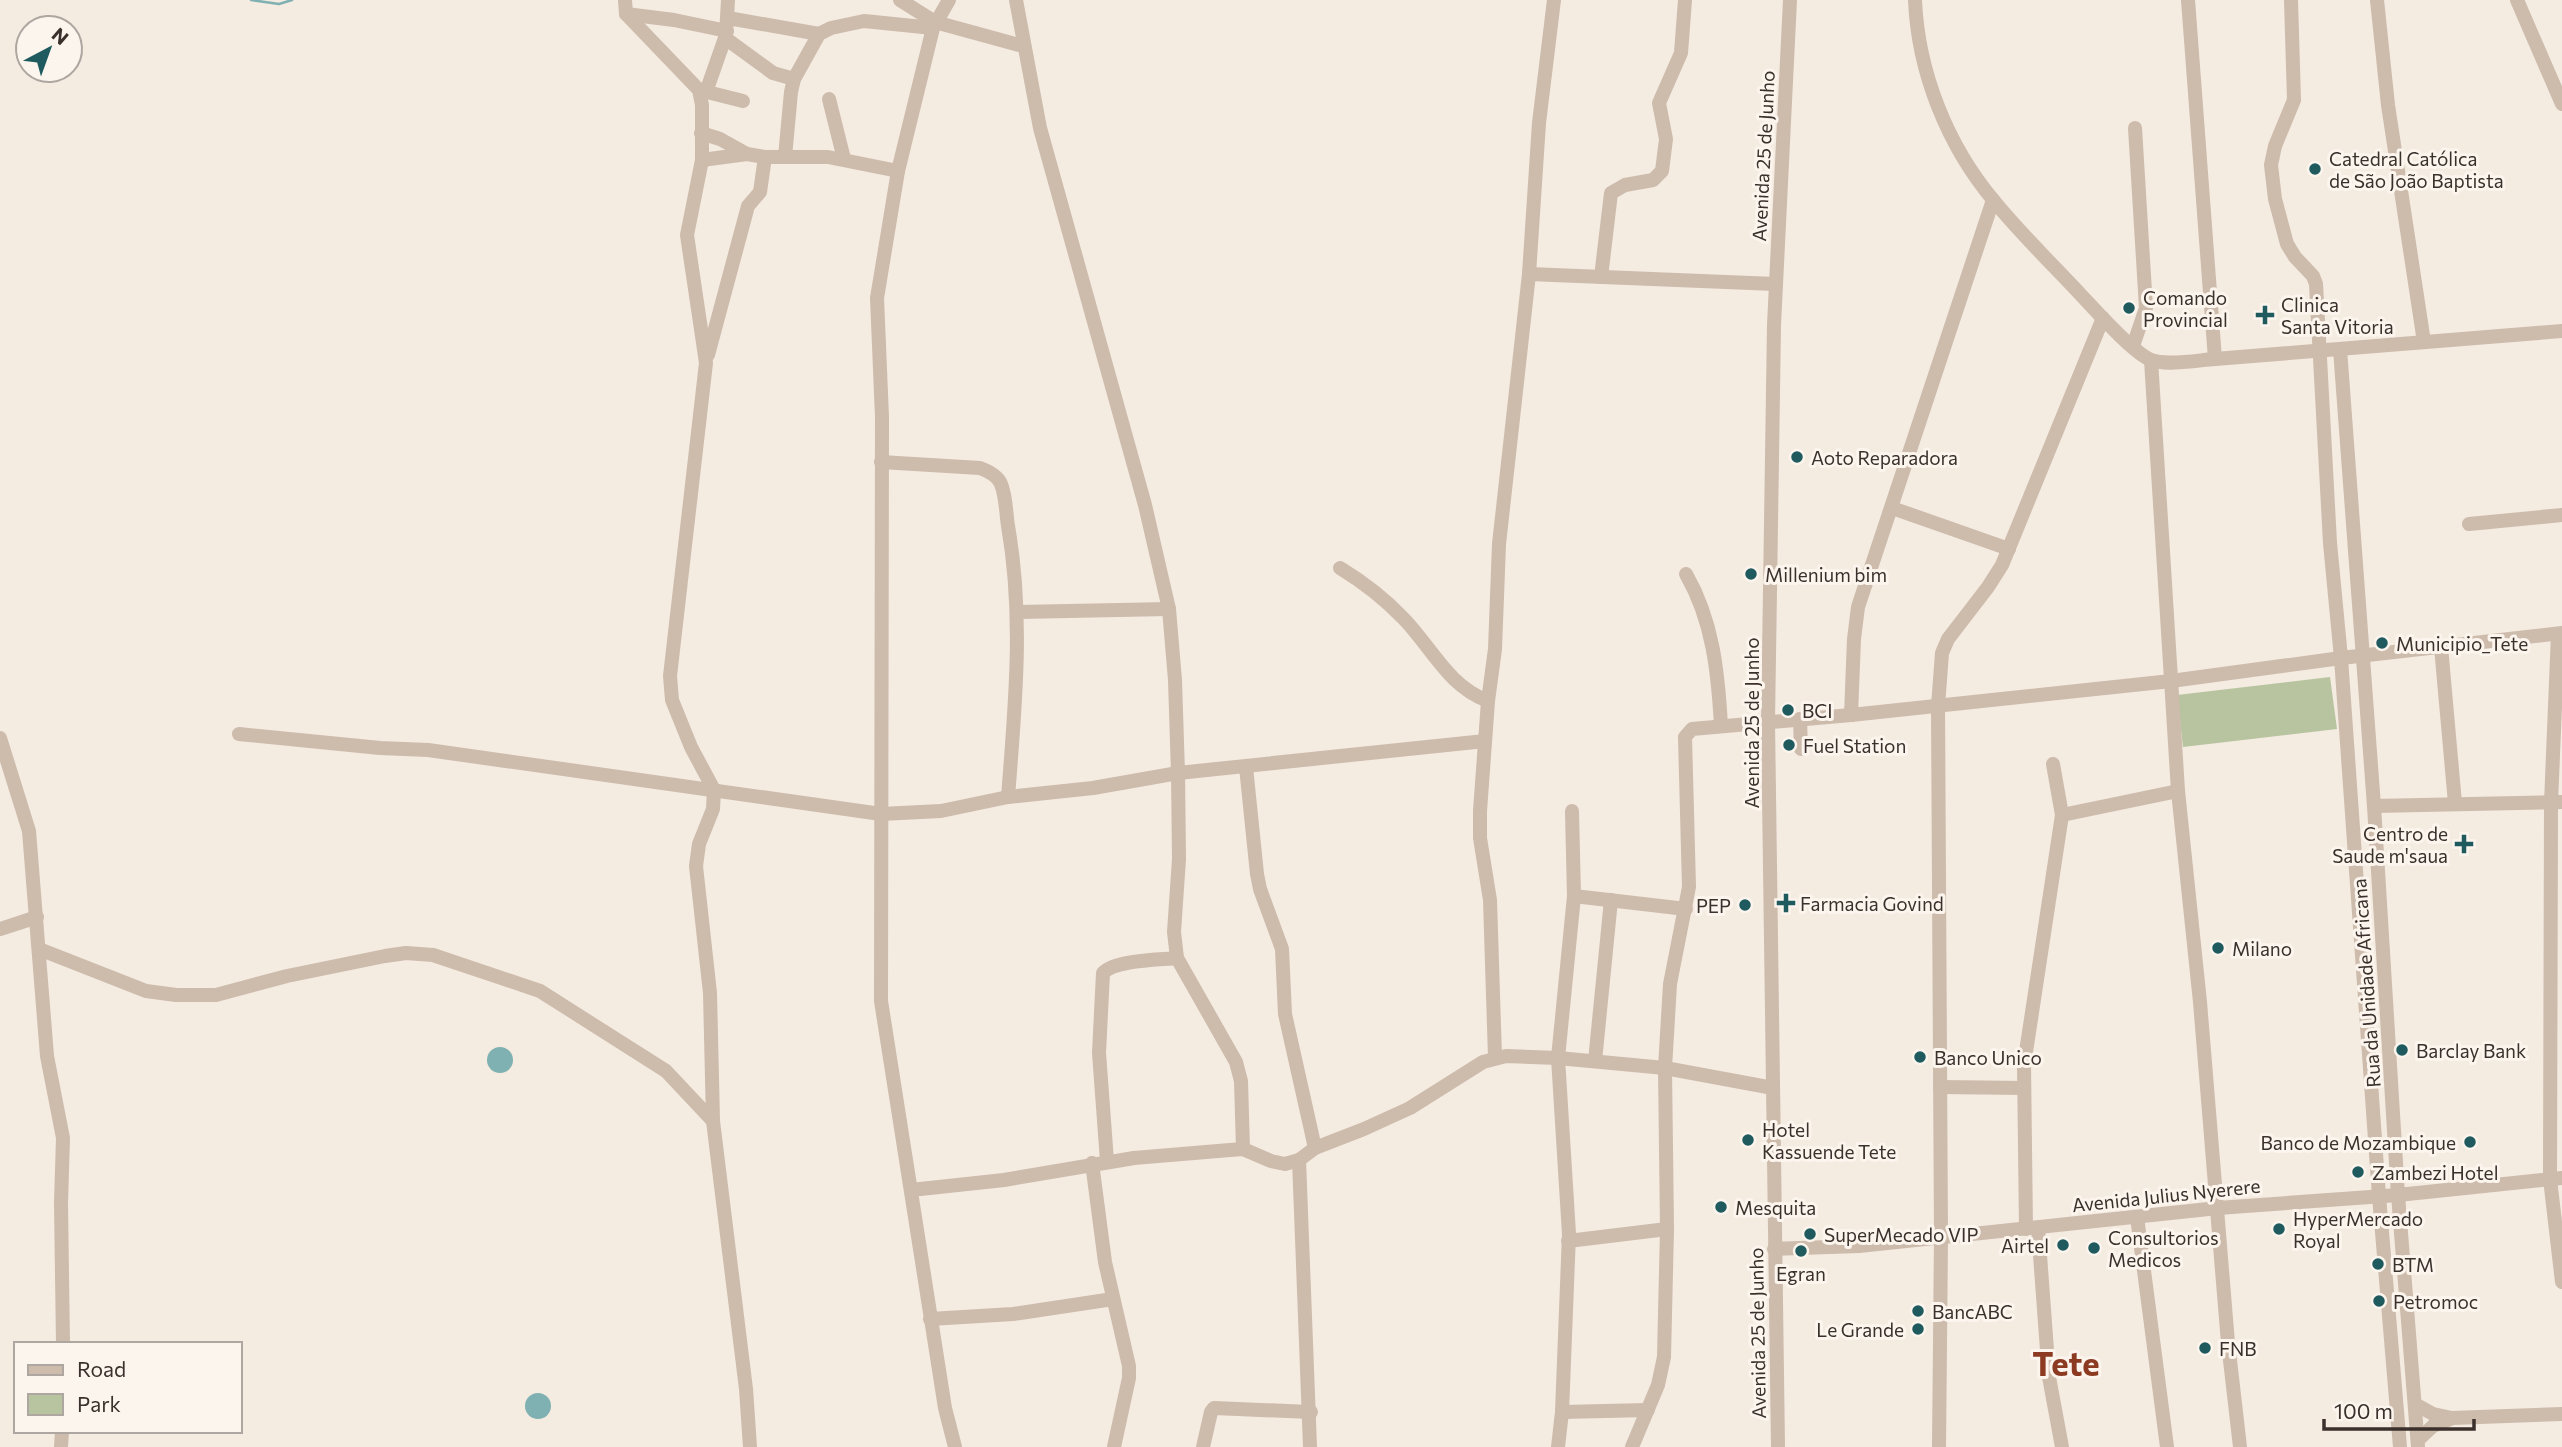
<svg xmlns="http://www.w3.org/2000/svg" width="2562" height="1447" font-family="Commissioner,sans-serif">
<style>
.green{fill:#b8c4a0}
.water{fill:#7fb0b2}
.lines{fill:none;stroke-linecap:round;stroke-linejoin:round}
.stream{stroke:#7fb0b2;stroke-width:2.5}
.minor{stroke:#cdbbac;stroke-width:14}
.poi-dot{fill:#1f5a5e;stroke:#fbf5ee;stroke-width:2.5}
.labels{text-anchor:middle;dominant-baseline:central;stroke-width:6;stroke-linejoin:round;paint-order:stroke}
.street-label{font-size:19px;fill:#3b302b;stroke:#fbf5ee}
.poi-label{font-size:19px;fill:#3b302b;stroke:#fbf5ee;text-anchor:start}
.town-label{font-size:33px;font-weight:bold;fill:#8c3b22;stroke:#fbf5ee}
</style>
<rect width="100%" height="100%" fill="#f4ebe1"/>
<path class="green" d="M2330,677L2337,729L2183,747L2177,695Z"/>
<g class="water">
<circle cx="500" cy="1060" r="13"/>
<circle cx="538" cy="1406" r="13"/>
</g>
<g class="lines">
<path class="stream" d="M251,0L279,4L292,0"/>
<g class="minor">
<path d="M625,0L626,14L699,90L702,105V160L687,235L706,363L670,676L672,700L691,747L714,790L713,809L699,844L696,866L710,993L713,1121L746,1389L750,1447"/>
<path d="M900,0L935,22L1023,46"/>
<path d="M949,0L933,28L898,171L877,298L882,417L881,1001L945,1408L955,1447"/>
<path d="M1016,0L1040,128L1145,505L1169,609L1175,680L1178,773L1179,859L1174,932L1177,958L1236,1062L1241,1081L1243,1149"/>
<path d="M1915,0C1918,72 1947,145 1994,201C2021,234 2052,264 2081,295C2096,311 2133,353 2151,360C2167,366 2199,360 2215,359L2562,331"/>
<path d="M2188,0L2215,359"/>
<path d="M2291,0L2294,100L2275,146L2271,165L2275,199L2287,244L2295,257L2313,276L2316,284L2330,543L2341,658L2379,1196L2400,1447"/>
<path d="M2377,0L2388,105L2424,342"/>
<path d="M2517,0L2562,104"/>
<path d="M626,14L674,20L727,31"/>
<path d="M728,18L819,34"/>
<path d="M725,38L773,73L794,79"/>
<path d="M699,90L743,101"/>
<path d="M706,92L726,35L728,0"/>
<path d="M829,99L844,159"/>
<path d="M701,133L720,139L747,154"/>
<path d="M785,157L791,92L794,79L819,34L831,28L864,21L933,28"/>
<path d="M702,160L747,154L765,157H828L898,171"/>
<path d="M1529,274L1775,284"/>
<path d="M1601,277L1611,193L1625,185L1653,180L1662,171L1666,139L1659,103L1681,53L1685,0"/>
<path d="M2133,346L2146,308L2135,128"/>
<path d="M2340,349L2374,806L2398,1195L2418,1447"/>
<path d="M708,355L748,206L760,192L765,157"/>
<path d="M2151,360L2178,791L2200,1002L2228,1343L2240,1447"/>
<path d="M881,462L980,468C988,471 998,476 1001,484C1006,496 1006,513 1008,526C1024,617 1015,706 1008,797"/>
<path d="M1892,508L2009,549"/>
<path d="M2469,524L2562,515"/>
<path d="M1340,568C1363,582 1385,599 1404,619C1432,648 1448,686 1488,701"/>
<path d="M1686,574C1713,621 1718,672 1721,726"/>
<path d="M1018,612L1169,609"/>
<path d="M2558,634L2551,803L2550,1179L2562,1282"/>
<path d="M2441,647L2455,803"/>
<path d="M1851,715L1854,639L1858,607L1993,200"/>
<path d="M1800,719L1801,749"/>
<path d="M239,734L380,748L428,750L881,814L941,811L1008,797L1093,788L1178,773L1485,741"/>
<path d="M0,738L29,831L47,1056L63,1138L61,1203L63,1344"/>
<path d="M1246,767L1257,874L1260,889L1282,949L1285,1014L1315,1148"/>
<path d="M2374,806L2562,802"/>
<path d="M2062,815L2178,791"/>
<path d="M1574,896L1686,909"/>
<path d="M0,929L37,917"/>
<path d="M39,949L146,991L176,995H216L287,976L385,956L406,953L433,955L540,991L666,1071L713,1121"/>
<path d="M1495,1057L1490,900L1480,838V811L1488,701L1495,649L1499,544L1529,274L1539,123L1554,0"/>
<path d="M1595,1061L1611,900"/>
<path d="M1940,1087L2024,1088"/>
<path d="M1299,1160L1310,1447"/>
<path d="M1107,1161L1099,1053L1103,973C1115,960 1159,960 1177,958"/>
<path d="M1092,1163L1105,1262L1129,1366V1378L1114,1447"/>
<path d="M911,1190L1004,1180L1134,1158L1230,1150L1243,1149L1271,1161L1285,1164L1299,1160L1315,1148L1364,1129L1410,1108L1483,1062L1506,1056L1558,1058L1665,1068L1773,1088"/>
<path d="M2137,1217L2167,1447"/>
<path d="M2038,1228L2049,1377L2062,1447"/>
<path d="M2026,1229L2024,1065L2062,815L2053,764"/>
<path d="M1568,1241L1667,1229"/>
<path d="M1774,1249L1859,1246L2218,1208L2398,1195L2562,1178"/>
<path d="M930,1319L1013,1314L1113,1299"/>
<path d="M2415,1404L2433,1414L2452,1418L2562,1414"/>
<path d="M1562,1412L1648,1410"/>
<path d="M2418,1440L2433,1426L2450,1419"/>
<path d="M61,1447L62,1431"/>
<path d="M1203,1447L1211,1412L1214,1408L1311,1412"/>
<path d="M1558,1447L1562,1412L1569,1234L1558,1058L1574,896L1572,811"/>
<path d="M1632,1447L1658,1385L1664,1357L1667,1229L1665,1068L1670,984L1689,887L1685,737L1692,729L1851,715L2171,681L2341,658L2562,633"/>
<path d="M1778,1447L1768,722L1774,325L1790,0"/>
<path d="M1939,1447L1941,1237L1938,706L1942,653L1948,639L1988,587L2002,565L2103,318"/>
</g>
</g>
<g class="poi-dot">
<circle cx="2315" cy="169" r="7"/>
<circle cx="2129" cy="308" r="7"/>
<path d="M2261.5 304.5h7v7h7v7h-7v7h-7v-7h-7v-7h7z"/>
<circle cx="1797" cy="457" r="7"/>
<circle cx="1751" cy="574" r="7"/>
<circle cx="2382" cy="643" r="7"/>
<circle cx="1788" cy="710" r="7"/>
<circle cx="1789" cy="745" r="7"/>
<path d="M2460.5 833.5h7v7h7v7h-7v7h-7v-7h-7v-7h7z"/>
<path d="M1782.5 892.5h7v7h7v7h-7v7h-7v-7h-7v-7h7z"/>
<circle cx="1745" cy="905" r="7"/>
<circle cx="2218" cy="948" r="7"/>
<circle cx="2402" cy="1050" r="7"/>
<circle cx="1920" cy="1057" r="7"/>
<circle cx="1748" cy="1140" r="7"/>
<circle cx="2470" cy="1142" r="7"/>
<circle cx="2358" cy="1172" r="7"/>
<circle cx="1721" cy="1207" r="7"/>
<circle cx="2279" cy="1229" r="7"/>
<circle cx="1810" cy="1234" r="7"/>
<circle cx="2063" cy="1245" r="7"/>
<circle cx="2094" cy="1248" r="7"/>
<circle cx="1801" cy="1251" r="7"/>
<circle cx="2378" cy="1264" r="7"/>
<circle cx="2379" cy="1301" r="7"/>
<circle cx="1918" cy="1311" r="7"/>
<circle cx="1918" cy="1329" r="7"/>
<circle cx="2205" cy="1348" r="7"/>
</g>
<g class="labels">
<g class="street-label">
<text transform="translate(1763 156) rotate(-87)">Avenida 25 de Junho</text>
<text transform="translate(1751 723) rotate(-90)">Avenida 25 de Junho</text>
<text transform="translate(2366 983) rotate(-94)">Rua da Unidade Africana</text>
<text transform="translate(2166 1195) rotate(-6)">Avenida Julius Nyerere</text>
<text transform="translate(1757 1333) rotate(-91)">Avenida 25 de Junho</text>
</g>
<g class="poi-label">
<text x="2329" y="158">Catedral Católica<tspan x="2329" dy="22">de São João Baptista</tspan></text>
<text x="2143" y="297">Comando<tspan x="2143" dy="22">Provincial</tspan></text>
<text x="2281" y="304">Clinica<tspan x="2281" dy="22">Santa Vitoria</tspan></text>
<text x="1811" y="457">Aoto Reparadora</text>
<text x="1765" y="574">Millenium bim</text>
<text x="2396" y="643">Municipio_Tete</text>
<text x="1802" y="710">BCI</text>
<text x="1803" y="745">Fuel Station</text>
<text x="2448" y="833" text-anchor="end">Centro de<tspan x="2448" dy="22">Saude m'saua</tspan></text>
<text x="1800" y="903">Farmacia Govind</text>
<text x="1731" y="905" text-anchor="end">PEP</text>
<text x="2232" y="948">Milano</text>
<text x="2416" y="1050">Barclay Bank</text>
<text x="1934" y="1057">Banco Unico</text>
<text x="1762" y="1129">Hotel<tspan x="1762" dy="22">Kassuende Tete</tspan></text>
<text x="2456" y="1142" text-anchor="end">Banco de Mozambique</text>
<text x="2372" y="1172">Zambezi Hotel</text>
<text x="1735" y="1207">Mesquita</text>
<text x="2293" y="1218">HyperMercado<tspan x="2293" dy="22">Royal</tspan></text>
<text x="1824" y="1234">SuperMecado VIP</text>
<text x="2108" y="1237">Consultorios<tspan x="2108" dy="22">Medicos</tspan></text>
<text x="2049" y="1245" text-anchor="end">Airtel</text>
<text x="2392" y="1264">BTM</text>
<text x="1801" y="1273" text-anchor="middle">Egran</text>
<text x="2393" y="1301">Petromoc</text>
<text x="1932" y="1311">BancABC</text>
<text x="1904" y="1329" text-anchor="end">Le Grande</text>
<text x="2219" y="1348">FNB</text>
</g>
<g class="town-label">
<text x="2066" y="1362">Tete</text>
</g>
</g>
<rect x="14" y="1342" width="228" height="91" fill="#fbf5ee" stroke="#aea6a0" stroke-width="2"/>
<rect x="28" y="1365" width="35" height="10" fill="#cdbbac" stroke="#aea6a0" stroke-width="2"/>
<text x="77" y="1377" font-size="21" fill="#3b302b">Road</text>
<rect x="28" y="1394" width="35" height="21" fill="#b8c4a0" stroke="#aea6a0" stroke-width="2"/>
<text x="77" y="1412" font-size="21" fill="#3b302b">Park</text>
<g transform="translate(49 49) rotate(41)"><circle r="33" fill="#fbf5ee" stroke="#aea6a0" stroke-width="2"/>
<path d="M0-5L12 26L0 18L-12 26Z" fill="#1f5a5e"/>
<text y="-10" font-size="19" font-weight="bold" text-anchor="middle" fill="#3b302b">N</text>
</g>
<path d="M2324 1419v10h150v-10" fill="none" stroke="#3b302b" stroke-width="3.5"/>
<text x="2334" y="1419" font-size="21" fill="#3b302b" stroke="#fbf5ee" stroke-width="5" paint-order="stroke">100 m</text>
</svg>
